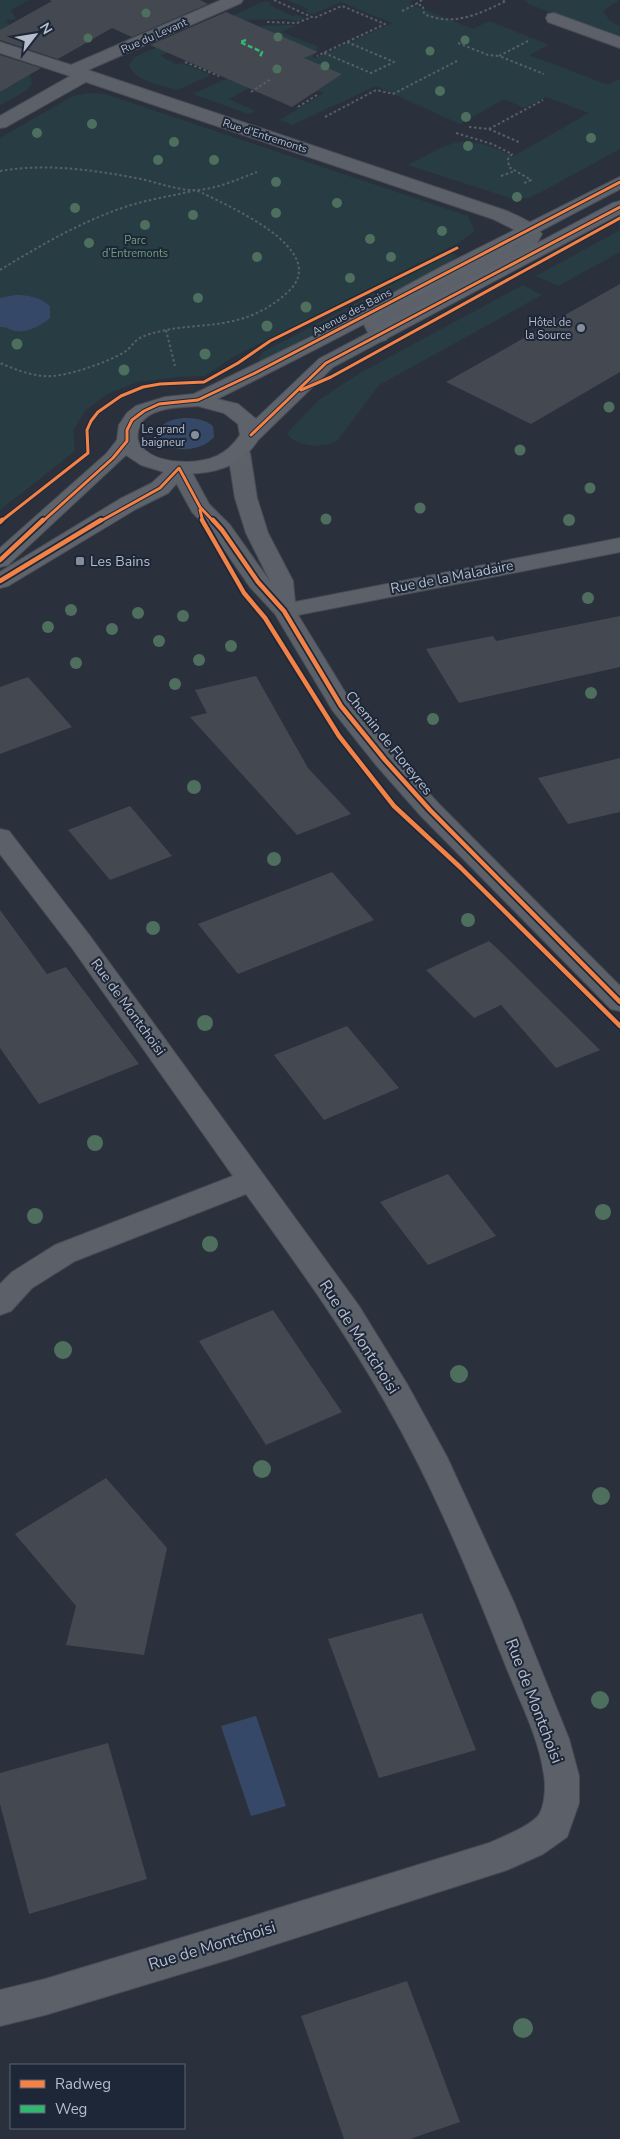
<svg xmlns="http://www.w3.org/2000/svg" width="620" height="2139" font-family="'Nunito Sans',sans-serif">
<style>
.green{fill:#273d43}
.water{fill:#364867}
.building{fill:#434851}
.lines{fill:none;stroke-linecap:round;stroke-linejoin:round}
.minor-casing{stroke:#484c54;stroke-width:2}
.major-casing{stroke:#494e58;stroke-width:2}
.path{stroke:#595f66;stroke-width:2;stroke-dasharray:2.5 2.5;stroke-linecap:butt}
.minor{fill:#5c6069;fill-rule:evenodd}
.major{fill:#5e636b;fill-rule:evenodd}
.quiet{stroke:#33b770;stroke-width:2.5;stroke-dasharray:5 2.5;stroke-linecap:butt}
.cycleway-far1-casing{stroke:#1d2737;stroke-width:5}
.cycleway-casing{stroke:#1d2737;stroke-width:8}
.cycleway-far1{stroke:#f48246;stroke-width:3}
.cycleway{stroke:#f48246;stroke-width:4.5}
.tree{fill:#4e6e5e}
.poi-dot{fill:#858c9a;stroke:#1d2737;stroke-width:2}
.labels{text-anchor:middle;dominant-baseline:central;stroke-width:4;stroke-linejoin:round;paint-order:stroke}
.far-street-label{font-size:11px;fill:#b6bdcc;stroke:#1d2737}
.far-park-label{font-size:11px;fill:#6b9f79;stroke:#1d2737}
.far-poi-label{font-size:11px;fill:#b6bdcc;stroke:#1d2737;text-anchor:end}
.poi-label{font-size:14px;fill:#b6bdcc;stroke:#1d2737;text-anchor:start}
.street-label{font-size:14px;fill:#b6bdcc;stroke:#1d2737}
.near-street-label{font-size:16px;fill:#b6bdcc;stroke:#1d2737}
</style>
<rect width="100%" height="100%" fill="#2b313c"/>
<g class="green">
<path d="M0,0H29L11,10L16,19L6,20L14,36L0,31Z"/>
<path d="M287,0H412L410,4L473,29L489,21L549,45L529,55L608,85L620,79V149L541,192L528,198L513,199L408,165C457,139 461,133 514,156L589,113L546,97L524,108L504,99L460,124L376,86L292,125L280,120L324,93L270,76L229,99L255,111L248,114L193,94L285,52L273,33L259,26L297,25L281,32L319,47L312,57L316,58L392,23L341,2L313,14L305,11L308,9Z"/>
<path d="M523,0H619L603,11L610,21L620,26V39L526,3L528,2Z"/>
<path d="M265,1L272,3L269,5L292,16L297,15L305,18L298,21L286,19L243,20L232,16Z"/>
<path d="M182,36V46L160,56L176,64L182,63L211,75L177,90C162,85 135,82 129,65L135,57Z"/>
<path d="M29,71L32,83L26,91L0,105V92L21,80Z"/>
<path d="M89,93L105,94L468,216L475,231L458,243L231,358L205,376L178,377L138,382L107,394L85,411L73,431L75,451L0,510V138L73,96Z"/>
<path d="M620,230V252L558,286L536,276Z"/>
<path d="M452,253L457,256L444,265L260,362L259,358L263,352Z"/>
<path d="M523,285L542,295L379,385L337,441C324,448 299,448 288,435L289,431L319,400L360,373Z"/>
</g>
<g class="water">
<path d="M15,295C28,295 40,297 50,306V318C41,326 24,335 12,330C7,328 6,327 0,327V298Z"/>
<path d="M184,418C195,418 204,419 213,426L214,437C201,452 169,455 158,435C159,422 173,419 184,418Z"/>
<path d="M256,1716L286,1806L251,1816L221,1726Z"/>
</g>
<g class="building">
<path d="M49,0H200L208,4L132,37L112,28L58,59L0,40V30L52,1Z"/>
<path d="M226,12L318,52L304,58L342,74L292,107L150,45Z"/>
<path d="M0,55L41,68L0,92Z"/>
<path d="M620,284V372L531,424L446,382Z"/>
<path d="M620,616V667L459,703L426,649L493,636L496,641Z"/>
<path d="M256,676L308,768L351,814L297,835L190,717L207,713L195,690Z"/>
<path d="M28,677L72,727L0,754V687Z"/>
<path d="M620,758V812L568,824L538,778Z"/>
<path d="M130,806L172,856L110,880L68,830Z"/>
<path d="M332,872L374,920L238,974L198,924Z"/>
<path d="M0,910L47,974L66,967L139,1064L39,1104L0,1048Z"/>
<path d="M489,941L500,951L600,1050L556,1068L501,1005L474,1018L426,970Z"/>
<path d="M347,1026L399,1088L324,1120L274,1055Z"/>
<path d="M448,1174L496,1236L428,1265L380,1202Z"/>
<path d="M273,1310L342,1412L266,1445L199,1341Z"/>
<path d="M106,1478L167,1548L144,1655L66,1645L76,1606L15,1534Z"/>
<path d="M422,1613L476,1750L379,1778L328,1639Z"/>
<path d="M108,1743L147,1879L29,1914L0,1804V1773Z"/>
<path d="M407,1981L460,2122L410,2139H344L301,2016Z"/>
</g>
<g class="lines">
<defs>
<g id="minor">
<path d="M221,0H243L241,3L88,70L507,211C520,217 534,222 542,234L535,247L385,327L389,336L386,340L379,342L372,340L364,325L367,321L513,244L521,239L523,234L493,219L86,82L6,127L0,128V116L70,76L0,53V42L71,65Z"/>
<path d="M554,13L620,37V48L548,22L546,18L548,14Z"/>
<path d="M239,447L246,449L250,453L257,498L268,533L293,581L295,602L620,538V552L298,615L351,702L394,755L439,804L620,986V1011L611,1009L421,816L376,765L333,711L275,614L250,587L214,535L192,512L168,468L171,463L179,462L187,463L209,504L230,525L271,583L246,533L235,498L228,453L232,449Z"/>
<path d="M0,829L9,831L90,936L359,1306L407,1384L447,1457L515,1605L569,1739L579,1776V1803L567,1837L543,1854L507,1870L227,1960L45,2015L0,2026V1990L45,1979L227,1924L489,1843C502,1837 534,1825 540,1813C545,1803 546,1786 544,1775C539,1737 519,1700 505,1664C470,1575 433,1485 385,1402C344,1329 295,1262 246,1194L75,1261L32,1288L11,1311L0,1315V1284L12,1272L55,1245L233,1176L72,948L0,854Z"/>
</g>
<path id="major" d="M620,177V189C486,259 353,332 217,399L238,404L256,419L319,359L613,203L620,201V214L333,367L258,440C241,467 215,473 185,474L168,493L136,509L8,586L0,588V572L120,499L152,483L164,472L141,465L126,455L8,565L0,567V548L106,454L117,440L119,425L127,413L136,406L165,397L194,394L323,331L441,267ZM198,406L224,413L238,424L240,435C234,444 227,451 217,456C197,465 156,465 141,446C137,442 137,437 138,431C143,407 178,407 198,406Z"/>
</defs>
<use href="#minor" class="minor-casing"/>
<use href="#major" class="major-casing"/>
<g class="path">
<path d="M274,0L314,18L342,6L385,24L317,56"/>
<path d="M422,0L416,4L423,6L424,14C453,27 479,14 506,1L503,0"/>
<path d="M402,11L416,4"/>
<path d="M267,22L297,23L312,17"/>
<path d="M528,41L499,56L544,74"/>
<path d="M458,43L488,55L499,56"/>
<path d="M324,53L371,73L394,62L347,42"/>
<path d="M185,62L219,76"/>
<path d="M251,92L271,79"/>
<path d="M298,107L317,95"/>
<path d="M325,117L376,90L393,94L457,61"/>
<path d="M469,127L489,129L521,143"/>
<path d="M489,129L543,100"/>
<path d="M456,133L492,144L512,154L508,159L509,167L531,180L522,184"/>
<path d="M0,171C48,163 94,170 141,179C159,183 176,190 194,190C215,190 238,179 257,172"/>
<path d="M501,176L515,171"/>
<path d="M0,270C41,245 82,221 128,206C150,199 173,196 196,190C224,204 332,249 289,291C274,305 257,315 237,320C212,327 186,325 162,331C153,333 144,335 137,340C132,344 129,350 123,353C105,363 64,378 44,376C29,375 14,369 0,363"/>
<path d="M166,330L175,366"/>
</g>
<use href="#minor" class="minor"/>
<use href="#major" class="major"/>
<path class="quiet" d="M246,40L240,42L262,52L260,57"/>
<defs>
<g id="cycleway-far1">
<path d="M301,390L331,377L620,218"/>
<path d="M251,435L326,363L620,207"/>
<path d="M200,510L203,522"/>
<path d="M0,522L88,453L87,430L91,421L98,412L121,396L143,387L160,384L204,382L238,363L270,341L457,248"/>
<path d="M42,522L113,458L127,441V430L132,420L144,411L159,404L198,400L255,373L620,182"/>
<path d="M99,522L160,488L179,468L200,507L214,522"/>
</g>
<g id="cycleway">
<path d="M202,520L244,593L265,618L339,736L394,806L461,868L620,1026"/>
<path d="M213,520L222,530L258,582L284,611L341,706L385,760L430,810L620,1002"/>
<path d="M0,522L2,520"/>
<path d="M0,560L43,520"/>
<path d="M0,581L101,520"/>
</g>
</defs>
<use href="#cycleway-far1" class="cycleway-far1-casing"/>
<use href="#cycleway" class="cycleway-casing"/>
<use href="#cycleway-far1" class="cycleway-far1"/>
<use href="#cycleway" class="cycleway"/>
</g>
<g class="tree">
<circle cx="146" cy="13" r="4.5"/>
<circle cx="278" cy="37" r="4.5"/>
<circle cx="88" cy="38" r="4.5"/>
<circle cx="465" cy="40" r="4.5"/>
<circle cx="430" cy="51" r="4.5"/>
<circle cx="325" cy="66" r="4.5"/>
<circle cx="277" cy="69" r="4.5"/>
<circle cx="440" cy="91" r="5"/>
<circle cx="466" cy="117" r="5"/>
<circle cx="92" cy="124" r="5"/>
<circle cx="37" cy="133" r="5"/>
<circle cx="591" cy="138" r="5"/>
<circle cx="174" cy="142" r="5"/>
<circle cx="468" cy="146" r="5"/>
<circle cx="158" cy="160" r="5"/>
<circle cx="214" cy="160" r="5"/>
<circle cx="276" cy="182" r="5"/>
<circle cx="517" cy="197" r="5"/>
<circle cx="337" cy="203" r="5"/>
<circle cx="75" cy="208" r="5"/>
<circle cx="276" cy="213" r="5"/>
<circle cx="193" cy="215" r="5"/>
<circle cx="145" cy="225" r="5"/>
<circle cx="442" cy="231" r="5"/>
<circle cx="370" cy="239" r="5"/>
<circle cx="89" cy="243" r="5"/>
<circle cx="257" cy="257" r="5"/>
<circle cx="391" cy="257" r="5"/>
<circle cx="350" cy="278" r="5"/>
<circle cx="198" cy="298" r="5"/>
<circle cx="306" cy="307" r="5.5"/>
<circle cx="267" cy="326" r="5.5"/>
<circle cx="17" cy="344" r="5.5"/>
<circle cx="205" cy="354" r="5.5"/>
<circle cx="124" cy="370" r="5.5"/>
<circle cx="609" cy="407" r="5.5"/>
<circle cx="520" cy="450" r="5.5"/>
<circle cx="590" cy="488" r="5.5"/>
<circle cx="420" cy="508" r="5.5"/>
<circle cx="326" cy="519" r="5.5"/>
<circle cx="569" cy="520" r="6"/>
<circle cx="588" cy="598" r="6"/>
<circle cx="71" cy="610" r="6"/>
<circle cx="138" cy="613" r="6"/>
<circle cx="183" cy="616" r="6"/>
<circle cx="48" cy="627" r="6"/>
<circle cx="112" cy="629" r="6"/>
<circle cx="159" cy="641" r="6"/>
<circle cx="231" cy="646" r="6"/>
<circle cx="199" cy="660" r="6"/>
<circle cx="76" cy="663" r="6"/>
<circle cx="175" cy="684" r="6"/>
<circle cx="591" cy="693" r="6"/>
<circle cx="433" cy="719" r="6"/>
<circle cx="194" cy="787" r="7"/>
<circle cx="274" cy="859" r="7"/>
<circle cx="468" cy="920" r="7"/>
<circle cx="153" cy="928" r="7"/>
<circle cx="205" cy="1023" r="8"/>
<circle cx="95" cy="1143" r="8"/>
<circle cx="603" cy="1212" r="8"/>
<circle cx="35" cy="1216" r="8"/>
<circle cx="210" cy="1244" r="8"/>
<circle cx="63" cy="1350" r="9"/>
<circle cx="459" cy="1374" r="9"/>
<circle cx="262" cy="1469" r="9"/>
<circle cx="601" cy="1496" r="9"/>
<circle cx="600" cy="1700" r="9"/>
<circle cx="523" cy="2028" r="10"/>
</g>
<g class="poi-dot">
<circle cx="581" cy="328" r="5"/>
<circle cx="195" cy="435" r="5"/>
<rect x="75" y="556" width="10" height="10" rx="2.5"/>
</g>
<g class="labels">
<g class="far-street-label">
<text transform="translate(154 36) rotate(-24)">Rue du Levant</text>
<text transform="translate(265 136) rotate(18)">Rue d'Entremonts</text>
<text transform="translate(352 312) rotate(-28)">Avenue des Bains</text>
</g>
<g class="far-park-label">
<text x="135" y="240">Parc<tspan x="135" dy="13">d’Entremonts</tspan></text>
</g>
<g class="far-poi-label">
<text x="571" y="322">Hôtel de<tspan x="571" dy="13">la Source</tspan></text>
<text x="185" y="429">Le grand<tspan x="185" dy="13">baigneur</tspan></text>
</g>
<g class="poi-label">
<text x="90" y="561">Les Bains</text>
</g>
<g class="street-label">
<text transform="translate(452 577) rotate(-11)">Rue de la Maladaire</text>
<text transform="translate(389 743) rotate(51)">Chemin de Floreyres</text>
<text transform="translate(128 1007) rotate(54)">Rue de Montchoisi</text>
</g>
<g class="near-street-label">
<text transform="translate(359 1337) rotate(57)">Rue de Montchoisi</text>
<text transform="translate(534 1701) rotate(69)">Rue de Montchoisi</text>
<text transform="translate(212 1946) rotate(-17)">Rue de Montchoisi</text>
</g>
</g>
<rect x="10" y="2064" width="175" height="65" fill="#1d2737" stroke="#5a6373"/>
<rect x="20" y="2080" width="25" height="8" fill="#f48246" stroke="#5a6373"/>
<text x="55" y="2089" font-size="15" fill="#b6bdcc">Radweg</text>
<rect x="20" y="2105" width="25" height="8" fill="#33b770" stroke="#5a6373"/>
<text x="55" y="2114" font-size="15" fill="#b6bdcc">Weg</text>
<g transform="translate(35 35) rotate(59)" stroke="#1d2737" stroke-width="4" paint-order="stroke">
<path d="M0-4L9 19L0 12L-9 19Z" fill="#b6bdcc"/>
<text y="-8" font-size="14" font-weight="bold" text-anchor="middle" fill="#b6bdcc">N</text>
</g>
</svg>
